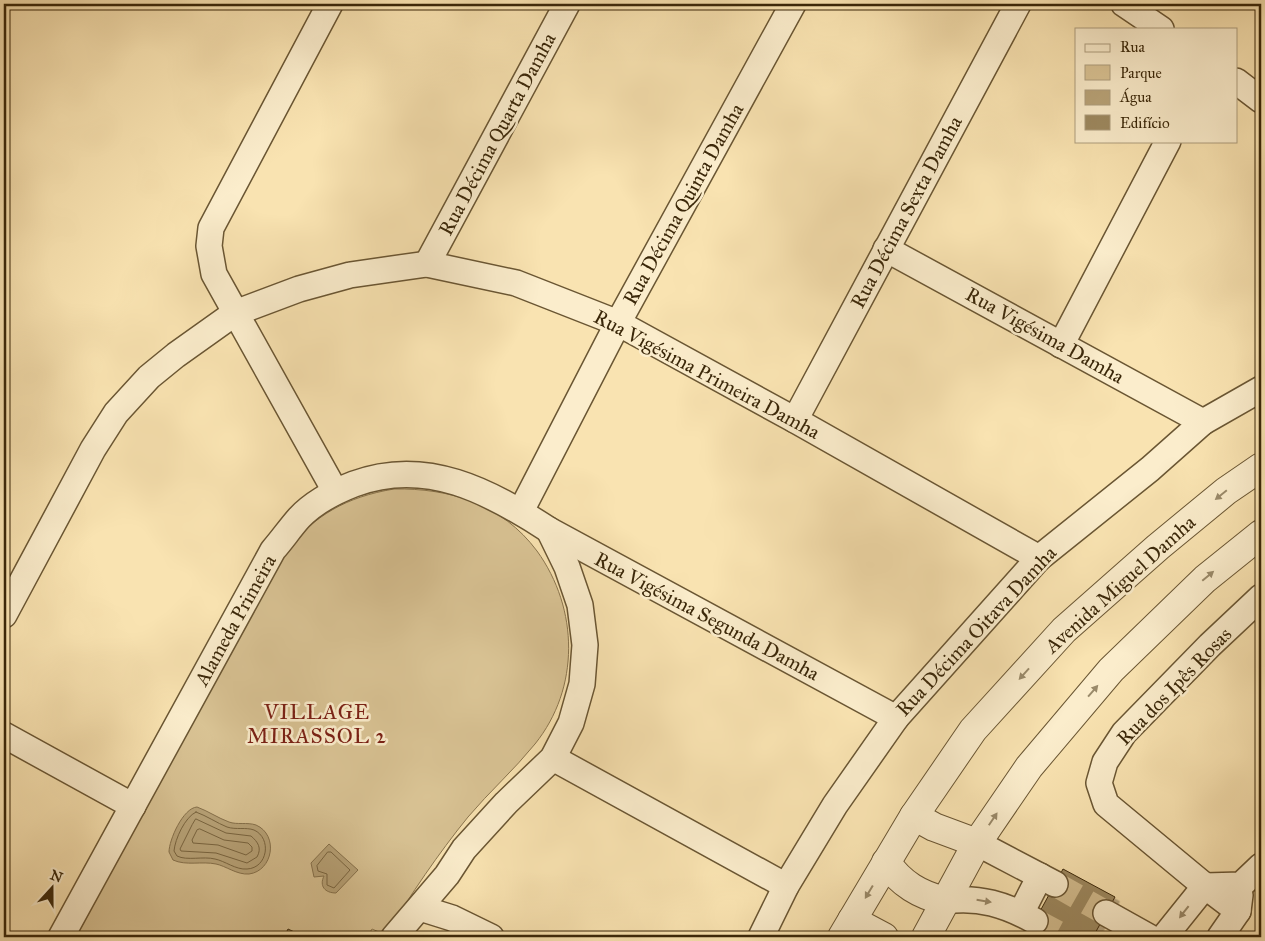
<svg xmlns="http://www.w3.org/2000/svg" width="1265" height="941" font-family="'IM FELL Great Primer',serif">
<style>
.green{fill:#d9c394;stroke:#8a754e}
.water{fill:#b8a378;stroke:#86714c}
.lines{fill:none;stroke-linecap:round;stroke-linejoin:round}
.shore{stroke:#796540;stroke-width:1}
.building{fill:#9d8960;stroke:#3a2709;filter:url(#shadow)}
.minor-tunnel{stroke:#d3bd8f;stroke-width:25;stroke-dasharray:25 12;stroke-linecap:butt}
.minor-casing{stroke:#6a5633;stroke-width:28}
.tertiary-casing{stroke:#6a5633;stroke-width:30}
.minor{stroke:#fbedcc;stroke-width:25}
.tertiary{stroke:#fbedcc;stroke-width:28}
.oneway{fill:#9a8a6a}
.labels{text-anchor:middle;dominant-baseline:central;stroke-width:5;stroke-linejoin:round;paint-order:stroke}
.street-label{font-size:20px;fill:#3a2709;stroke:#fbedcc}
.neighbourhood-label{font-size:21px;letter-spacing:1px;fill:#7a1f14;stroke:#fbedcc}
</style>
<defs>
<filter id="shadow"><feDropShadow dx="4.5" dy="4.5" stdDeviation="0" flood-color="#0004"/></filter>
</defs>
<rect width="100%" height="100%" fill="#f9e3b1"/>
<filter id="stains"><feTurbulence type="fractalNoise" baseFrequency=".004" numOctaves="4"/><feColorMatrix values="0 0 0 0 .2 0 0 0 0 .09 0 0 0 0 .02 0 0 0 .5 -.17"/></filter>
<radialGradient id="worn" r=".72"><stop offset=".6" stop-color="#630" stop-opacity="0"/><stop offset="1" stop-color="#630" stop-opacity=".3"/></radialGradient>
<path class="green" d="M394,489C450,488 502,504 537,551C579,609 580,688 535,744C514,770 489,792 468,817C438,854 411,894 386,935L372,929L367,937H76L284,552C315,515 346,497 394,489Z"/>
<g class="water">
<path d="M197,807C208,811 218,818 229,822C237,825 247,822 256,825C279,835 273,871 249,874C237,875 226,866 216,864C202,861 186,866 173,860L169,852C169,840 183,808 197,807Z"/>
<path d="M329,844L358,870L336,893C325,893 319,886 324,876L314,877L311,863Z"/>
</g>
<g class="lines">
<g class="shore">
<path d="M196,812C207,816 217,823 227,827C236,830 246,827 254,830C272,838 268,868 247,869C236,870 225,861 215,859C203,856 187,861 177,856L174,851C175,839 185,817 196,812Z"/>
<path d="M196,819L226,833L251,836C258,842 262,848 257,857L247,863L216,853L181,851L180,849L192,825Z"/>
<path d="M200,829L224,840L248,843L252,847V851L246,855L218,845L193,843L192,840L197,830Z"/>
<path d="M328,852H331L350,870L334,888L327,885V874L318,871L317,866Z"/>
</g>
</g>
<g class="building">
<path d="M1063,869L1115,897L1093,937H1026Z"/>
<path d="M288,929L305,937H284Z"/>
</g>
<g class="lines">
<g class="minor-tunnel">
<path d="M1055,884L1106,913"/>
<path d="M1035,921L1065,937"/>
</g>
<defs>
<g id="minor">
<path d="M330,4L211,228L209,246L214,274L335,491"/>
<path d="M1124,4L1161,29"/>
<path d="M1236,81L1261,100"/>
<path d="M886,249L1203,422"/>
<path d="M427,264L567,4"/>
<path d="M1061,345L1168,141"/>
<path d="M795,420L1018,4"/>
<path d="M521,511L618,323L793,4"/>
<path d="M4,615L93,449L116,413L149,377L176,355L235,313L299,289L350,275L427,264L516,283L618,323L795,420L1039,558"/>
<path d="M4,735L133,806"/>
<path d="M553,758L786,886"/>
<path d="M977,843L1055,884"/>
<path d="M945,901C979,896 1006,905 1035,921"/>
<path d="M420,908L452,918L491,937"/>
<path d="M1238,911L1205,886L1106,804L1099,783L1105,762L1124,733L1210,645L1261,597"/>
<path d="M1021,913L1040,876"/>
<path d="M1106,913L1149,937"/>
<path d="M61,937L273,550C282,540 290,528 299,518C313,503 336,491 354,484C426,457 489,491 549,530L896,718"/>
<path d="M394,937L447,875L464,849L506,803L553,758L571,723L582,684L585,645L580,605L567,567L549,530"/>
<path d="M761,937L786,886L835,805L896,718L1039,558L1150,469L1203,422L1261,389"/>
<path d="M1164,937L1205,886L1241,885L1261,866"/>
<path d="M1220,937L1238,911L1240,895"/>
</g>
<g id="tertiary">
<path d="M914,816L934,827L977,843"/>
<path d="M886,862C901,884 920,895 945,901"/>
<path d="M852,920L884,937"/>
<path d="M842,937L914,816L973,730L1064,630L1158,547L1226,491L1261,467"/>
<path d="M926,937L977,843L1029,767L1111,670L1205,579L1261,534"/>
</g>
</defs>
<use href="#minor" class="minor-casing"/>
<use href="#tertiary" class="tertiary-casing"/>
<use href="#minor" class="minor"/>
<use href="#tertiary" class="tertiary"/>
</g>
<defs><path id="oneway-solid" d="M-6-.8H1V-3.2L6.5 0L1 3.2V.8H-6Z" transform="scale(1.25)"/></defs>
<g class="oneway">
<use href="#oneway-solid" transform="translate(1221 495) rotate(141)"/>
<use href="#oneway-solid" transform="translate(1208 576) rotate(-40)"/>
<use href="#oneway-solid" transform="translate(1024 674) rotate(132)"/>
<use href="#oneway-solid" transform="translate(1093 691) rotate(-49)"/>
<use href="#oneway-solid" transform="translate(993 819) rotate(-56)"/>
<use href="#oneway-solid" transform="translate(869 892) rotate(121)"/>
<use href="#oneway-solid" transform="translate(984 901) rotate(9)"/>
<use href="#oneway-solid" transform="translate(1184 912) rotate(128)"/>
</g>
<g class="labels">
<g class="street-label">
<text transform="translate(497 134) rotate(-62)">Rua Décima Quarta Damha</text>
<text transform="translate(683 204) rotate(-61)">Rua Décima Quinta Damha</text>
<text transform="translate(906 212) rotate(-62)">Rua Décima Sexta Damha</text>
<text transform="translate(1045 335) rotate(29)">Rua Vigésima Damha</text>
<text transform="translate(707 374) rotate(28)">Rua Vigésima Primeira Damha</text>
<text transform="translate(1120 584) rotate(-42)">Avenida Miguel Damha</text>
<text transform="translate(707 616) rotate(28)">Rua Vigésima Segunda Damha</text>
<text transform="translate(235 620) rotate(-61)">Alameda Primeira</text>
<text transform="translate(976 631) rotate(-47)">Rua Décima Oitava Damha</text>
<text transform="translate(1174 686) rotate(-46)">Rua dos Ipês Rosas</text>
</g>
<g class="neighbourhood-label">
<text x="317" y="712">VILLAGE<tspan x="317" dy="24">MIRASSOL 2</tspan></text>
</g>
</g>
<rect width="1265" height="941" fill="none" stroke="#f9e3b1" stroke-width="20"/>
<rect x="5" y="5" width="1255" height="931" fill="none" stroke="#3a2709" stroke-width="2.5"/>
<rect x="10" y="10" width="1245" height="921" fill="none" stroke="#3a2709"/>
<rect x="1075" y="28" width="162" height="115" fill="#fbedcc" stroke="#ae9e7e"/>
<rect x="1085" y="44" width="25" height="8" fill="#fbedcc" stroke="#ae9e7e"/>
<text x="1120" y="52" font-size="15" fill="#3a2709">Rua</text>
<rect x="1085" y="65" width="25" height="15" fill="#d9c394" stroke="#ae9e7e"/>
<text x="1120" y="78" font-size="15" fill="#3a2709">Parque</text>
<rect x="1085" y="90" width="25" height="15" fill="#b8a378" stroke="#ae9e7e"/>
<text x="1120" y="102" font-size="15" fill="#3a2709">Água</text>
<rect x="1085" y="115" width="25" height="15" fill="#9d8960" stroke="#ae9e7e"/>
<text x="1120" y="128" font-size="15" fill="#3a2709">Edifício</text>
<g transform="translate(52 888) rotate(21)" stroke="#fbedcc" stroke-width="4" paint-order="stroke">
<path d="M0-4L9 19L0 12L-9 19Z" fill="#3a2709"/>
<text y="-8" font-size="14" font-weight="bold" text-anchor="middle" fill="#3a2709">N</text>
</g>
<rect width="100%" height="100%" filter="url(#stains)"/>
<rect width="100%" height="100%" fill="url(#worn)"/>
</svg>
